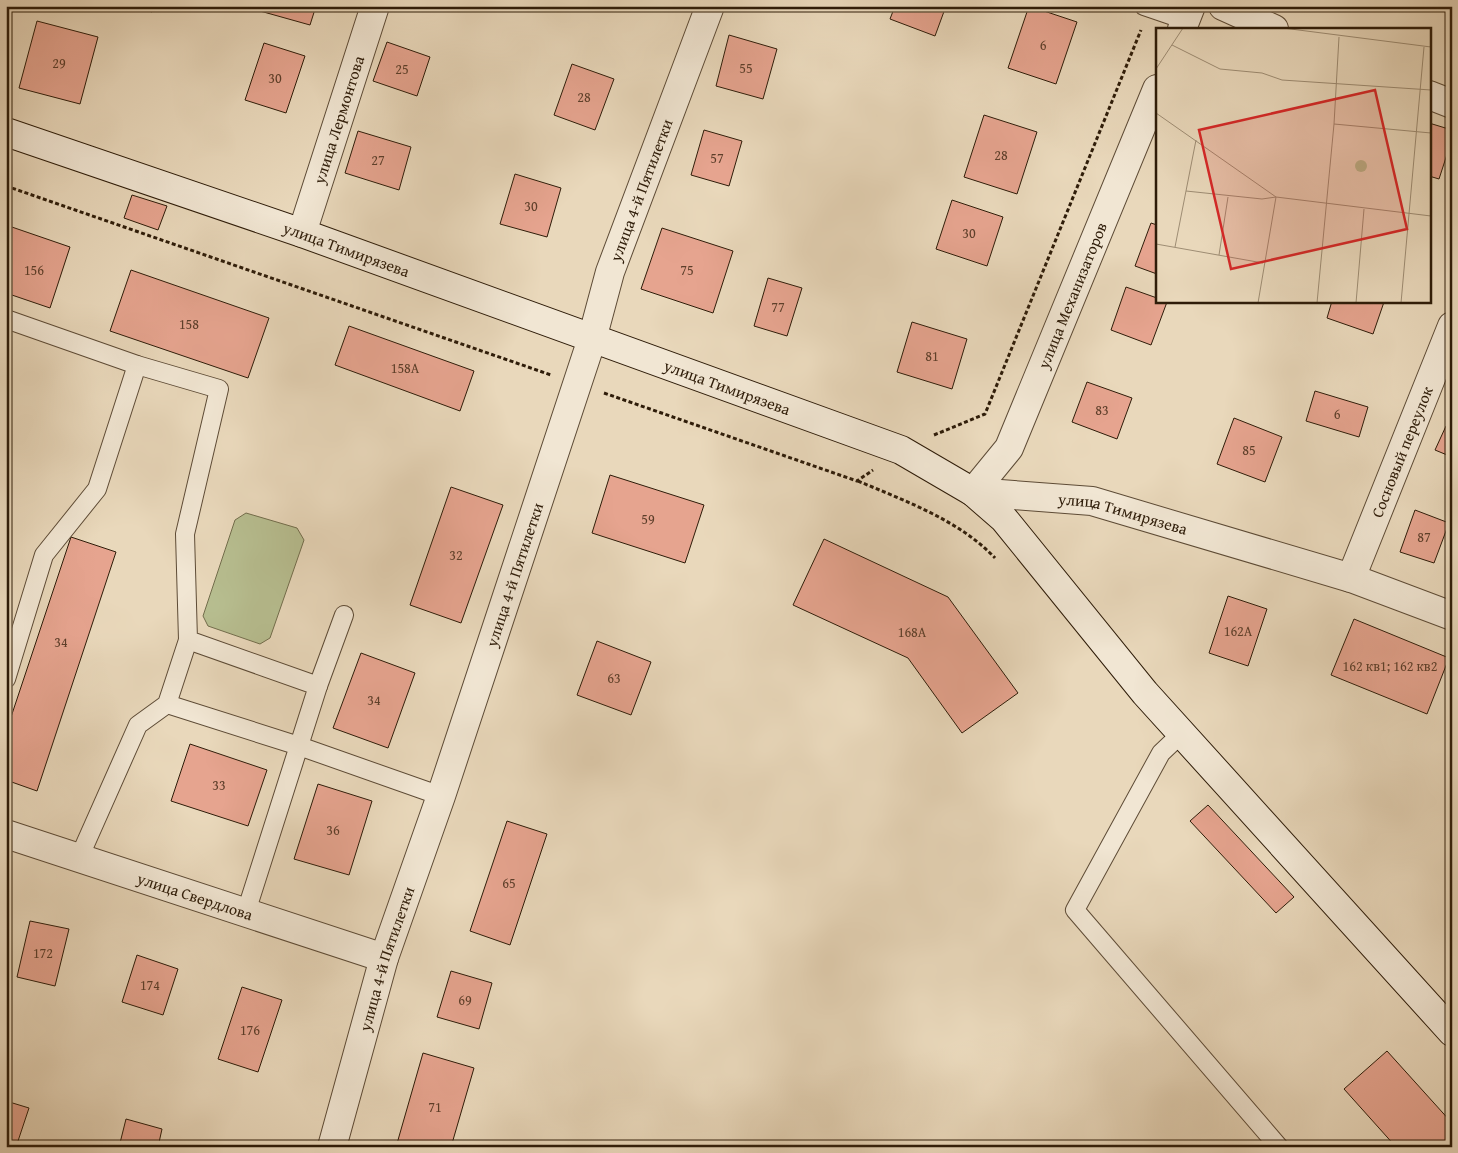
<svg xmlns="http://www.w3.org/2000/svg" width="1458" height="1153" font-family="'Gentium Book Plus',serif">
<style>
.green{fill:#b7be90;stroke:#726d4c}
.building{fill:#e6a48f;stroke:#2e1c09}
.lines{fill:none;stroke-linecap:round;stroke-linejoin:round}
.lane-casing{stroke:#5d4b36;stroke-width:20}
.street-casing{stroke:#5d4b36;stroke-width:30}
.secondary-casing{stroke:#2e1c09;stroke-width:30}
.path{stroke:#2e1c09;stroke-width:3;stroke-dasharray:4 2.5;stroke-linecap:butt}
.lane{stroke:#f1e6d3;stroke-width:18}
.street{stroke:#f1e6d3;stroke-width:28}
.secondary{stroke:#f1e6d3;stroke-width:28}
.labels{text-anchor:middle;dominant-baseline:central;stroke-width:4;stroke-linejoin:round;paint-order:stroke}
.number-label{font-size:14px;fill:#5c3e2a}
.street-label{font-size:16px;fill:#2e1c09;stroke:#f1e6d3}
.inset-road{fill:none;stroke:#9e8d74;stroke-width:1}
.view{fill:#d62828;fill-opacity:0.15;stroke:#d62828;stroke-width:2.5}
.inset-edge{fill:none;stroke:#2e1c09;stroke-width:2.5}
</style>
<rect width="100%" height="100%" fill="#e9d8bb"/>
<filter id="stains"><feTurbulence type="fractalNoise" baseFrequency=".004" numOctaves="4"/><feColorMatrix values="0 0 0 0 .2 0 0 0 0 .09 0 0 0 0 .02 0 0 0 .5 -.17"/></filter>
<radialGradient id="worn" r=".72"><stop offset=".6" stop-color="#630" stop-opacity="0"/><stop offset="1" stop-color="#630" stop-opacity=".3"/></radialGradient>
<path class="green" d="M246,513L297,528L304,540L270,638L260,644L208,626L203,616L235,520Z"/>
<g class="building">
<path d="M133,6H154L152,12Z"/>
<path d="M262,6H316L310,25L260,11Z"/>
<path d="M895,6H946L935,36L890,19Z"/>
<path d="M1029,6L1077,22L1056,84L1008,68Z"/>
<path d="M37,21L98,37L80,104L19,88Z"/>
<path d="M729,35L777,49L763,99L716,86Z"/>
<path d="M387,42L430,57L417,96L373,81Z"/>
<path d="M264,43L305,56L286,113L245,100Z"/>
<path d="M572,64L614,79L595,130L554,115Z"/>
<path d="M984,115L1037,132L1017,194L964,177Z"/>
<path d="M1429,123L1452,130V139L1439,179L1429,176Z"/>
<path d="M704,130L742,141L729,186L691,175Z"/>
<path d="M358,131L411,147L399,190L345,173Z"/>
<path d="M515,174L561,188L547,237L500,224Z"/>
<path d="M132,195L167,206L158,230L124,218Z"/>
<path d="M952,200L1003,217L987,266L936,249Z"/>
<path d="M1151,223L1157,225V274L1135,266Z"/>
<path d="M6,225L70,247L50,308L6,293Z"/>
<path d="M662,228L733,251L713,313L641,289Z"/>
<path d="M131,270L269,318L248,378L110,331Z"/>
<path d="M768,278L802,288L787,336L754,326Z"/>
<path d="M1126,287L1157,298V301L1167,302L1151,345L1111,330Z"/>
<path d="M1332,301L1384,302L1373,334L1327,318Z"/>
<path d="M912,322L967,339L952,389L897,372Z"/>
<path d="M349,326L474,371L460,411L335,365Z"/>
<path d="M1087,382L1132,398L1117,439L1072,422Z"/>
<path d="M1315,391L1368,407L1359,437L1306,421Z"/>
<path d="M1234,418L1282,437L1265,482L1217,464Z"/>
<path d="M1446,426L1452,429V457L1435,450Z"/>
<path d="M610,475L704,505L685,563L592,533Z"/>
<path d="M451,487L503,505L461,623L410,605Z"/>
<path d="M1415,510L1449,523L1434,563L1400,552Z"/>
<path d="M71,537L116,552L37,791L6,780V732Z"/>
<path d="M824,539L948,597L1018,693L962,733L908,658L793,605Z"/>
<path d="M1228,596L1267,609L1248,666L1209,653Z"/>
<path d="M1354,619L1449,658L1427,714L1331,675Z"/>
<path d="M597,641L651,662L631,715L577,695Z"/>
<path d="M361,653L415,673L388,748L333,728Z"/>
<path d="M190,744L267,770L248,826L171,801Z"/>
<path d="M318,784L372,801L349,875L294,859Z"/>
<path d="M1208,805L1294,897L1276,913L1190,821Z"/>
<path d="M507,821L547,834L510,945L470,931Z"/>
<path d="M30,921L69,929L55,986L17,977Z"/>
<path d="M137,955L178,969L163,1015L122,1002Z"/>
<path d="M451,971L492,983L479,1029L437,1017Z"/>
<path d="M242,987L282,1000L258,1072L218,1059Z"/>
<path d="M1387,1051L1452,1123V1147H1396L1344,1089Z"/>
<path d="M423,1053L474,1068L451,1147H396Z"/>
<path d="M6,1101L29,1108L16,1147H6Z"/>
<path d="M126,1119L162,1129L158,1147H119Z"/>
</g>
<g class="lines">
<defs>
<g id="lane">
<path d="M1144,6L1185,20"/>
<path d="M6,319L137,365L219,389L185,534L188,640L318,686L246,912"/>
<path d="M6,679L44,555L97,489L137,365"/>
<path d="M318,686L344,615"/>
<path d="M167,704L299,746L441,796"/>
<path d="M1181,734L1161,753L1075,910L1279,1147"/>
<path d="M79,858L138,725L167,704L188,640"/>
</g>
<g id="street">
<path d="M1223,6L1274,29"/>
<path d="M1182,29L1191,6"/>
<path d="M1429,95L1452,104"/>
<path id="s1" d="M302,233L375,6"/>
<path id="s2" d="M973,492L1092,501L1351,578L1452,616"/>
<path id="s3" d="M973,492L1009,448L1157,89"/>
<path id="s4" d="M1351,578L1452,326"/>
<path id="s5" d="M6,834L384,958"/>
<path id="s6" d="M332,1147L384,958L441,796L592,339L610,272L710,6"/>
</g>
<g id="secondary">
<path id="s7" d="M6,132L302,233L901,450L973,492L1004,519L1145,693L1452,1032"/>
</g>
</defs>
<use href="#lane" class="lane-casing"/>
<use href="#street" class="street-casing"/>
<use href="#secondary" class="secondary-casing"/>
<g class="path">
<path d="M6,186L551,375"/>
<path d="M604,393L857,481L873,470"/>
<path d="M934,435L985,414L1141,30"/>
<path d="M858,481C905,501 959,520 995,558"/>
</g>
<use href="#lane" class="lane"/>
<use href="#street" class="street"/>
<use href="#secondary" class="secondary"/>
</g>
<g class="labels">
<g class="number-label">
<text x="1043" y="45">6</text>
<text x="59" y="63">29</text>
<text x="746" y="68">55</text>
<text x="402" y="69">25</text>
<text x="275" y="78">30</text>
<text x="584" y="97">28</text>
<text x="1001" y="155">28</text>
<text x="717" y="158">57</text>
<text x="378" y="160">27</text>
<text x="531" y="206">30</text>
<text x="969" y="233">30</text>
<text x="34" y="270">156</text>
<text x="687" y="270">75</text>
<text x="778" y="307">77</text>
<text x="189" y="324">158</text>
<text x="932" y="356">81</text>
<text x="405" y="368">158А</text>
<text x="1102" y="410">83</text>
<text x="1337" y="414">6</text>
<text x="1249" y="450">85</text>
<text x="648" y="519">59</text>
<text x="1424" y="537">87</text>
<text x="456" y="555">32</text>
<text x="1238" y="631">162А</text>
<text x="912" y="632">168А</text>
<text x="61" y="642">34</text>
<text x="1390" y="666">162 кв1; 162 кв2</text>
<text x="614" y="678">63</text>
<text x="374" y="700">34</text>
<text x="219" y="785">33</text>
<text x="333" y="830">36</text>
<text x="509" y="883">65</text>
<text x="43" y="953">172</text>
<text x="150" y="985">174</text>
<text x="465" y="1000">69</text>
<text x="250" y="1030">176</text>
<text x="435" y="1107">71</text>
</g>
<g class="street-label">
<text stroke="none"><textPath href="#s1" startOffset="119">улица Лермонтова</textPath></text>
<text stroke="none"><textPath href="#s6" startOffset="1006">улица 4-й Пятилетки</textPath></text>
<text stroke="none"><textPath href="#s7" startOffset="360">улица Тимирязева</textPath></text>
<text stroke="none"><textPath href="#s3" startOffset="222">улица Механизаторов</textPath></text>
<text stroke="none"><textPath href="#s7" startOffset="765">улица Тимирязева</textPath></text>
<text stroke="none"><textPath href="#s4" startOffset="136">Сосновый переулок</textPath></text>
<text stroke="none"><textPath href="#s2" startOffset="152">улица Тимирязева</textPath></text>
<text stroke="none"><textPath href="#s6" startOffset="601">улица 4-й Пятилетки</textPath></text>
<text stroke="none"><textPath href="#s5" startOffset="199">улица Свердлова</textPath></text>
<text stroke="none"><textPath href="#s6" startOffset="196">улица 4-й Пятилетки</textPath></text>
</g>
</g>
<g transform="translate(1156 28)">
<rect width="275" height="275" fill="#e9d8bb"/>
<path d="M199 138a6 6 0 1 1 12 0a6 6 0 1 1-12 0Z" fill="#b7be90"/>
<path class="inset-road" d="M127,0L275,19M16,17L64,41L106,45L126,52L275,62M0,41L27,0M0,85L120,169M178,96L275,105M30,163L106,171L120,169M120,169L275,188M0,216L107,235M19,219L40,112M63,227L72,169M102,275L120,169M161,275L178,96L183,9M200,275L208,181M245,275L268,19"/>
<path class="view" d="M219,62L251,201L75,241L43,102Z"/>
<rect width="275" height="275" class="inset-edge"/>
</g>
<rect width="1458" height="1153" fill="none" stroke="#e9d8bb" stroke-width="25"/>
<rect x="8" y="8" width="1443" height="1138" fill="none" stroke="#2e1c09" stroke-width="2.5"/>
<rect x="12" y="12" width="1433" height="1128" fill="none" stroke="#2e1c09"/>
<rect width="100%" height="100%" filter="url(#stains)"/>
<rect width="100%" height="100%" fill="url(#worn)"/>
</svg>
